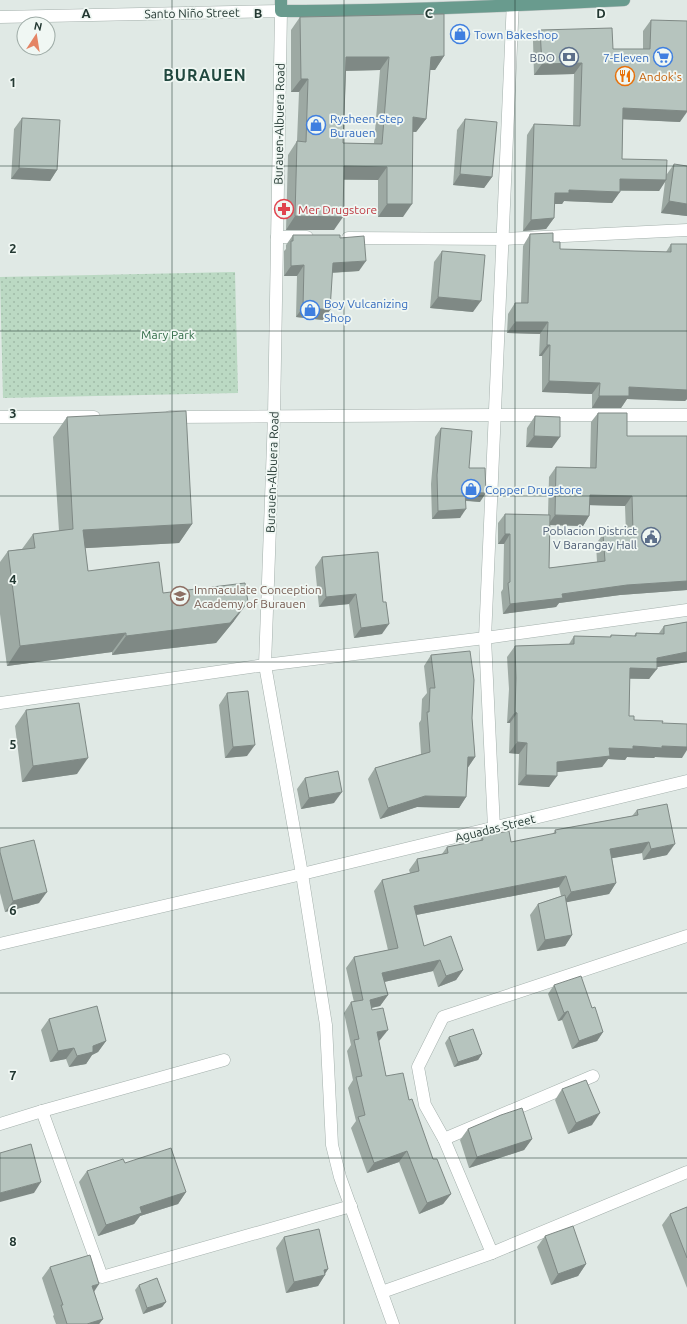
<svg xmlns="http://www.w3.org/2000/svg" width="687" height="1324" font-family="Ubuntu,sans-serif">
<style>
.park{fill:url(#park-dots)}
.lines{fill:none;stroke-linecap:round;stroke-linejoin:round}
.minor-casing{stroke:#a4b0ac;stroke-width:13}
.major-casing{stroke:#bdc3c2;stroke-width:13}
.minor{stroke:#fff;stroke-width:12}
.major{stroke:#699b8e;stroke-width:12}
.wall{fill:#9da9a3;fill-rule:evenodd}
.shaded-wall{fill:#7f8985}
.building{fill:#b6c4be;stroke:#7f8985;fill-rule:evenodd}
.grid{fill:none;stroke:#233832;stroke-width:1;stroke-opacity:0.55}
.labels{text-anchor:middle;dominant-baseline:central;stroke-width:3.5;stroke-linejoin:round;paint-order:stroke}
.street-label{font-size:12px;fill:#233832;stroke:#f0f7f3}
.shop-label{font-size:12px;fill:#366cbe;stroke:#f0f7f3;text-anchor:start}
.service-label{font-size:12px;fill:#4e5e75;stroke:#f0f7f3;text-anchor:end}
.food-label{font-size:12px;fill:#c56008;stroke:#f0f7f3;text-anchor:start}
.health-label{font-size:12px;fill:#be3a42;stroke:#f0f7f3;text-anchor:start}
.park-label{font-size:12px;fill:#316b47;stroke:#f0f7f3}
.education-label{font-size:12px;fill:#785e54;stroke:#f0f7f3;text-anchor:start}
.district-label{font-size:16px;font-weight:bold;letter-spacing:1px;fill:#21483f;stroke:#f0f7f3}
.grid-label{font-size:13px;text-anchor:middle;font-weight:bold;fill:#233832;stroke:#f0f7f3;stroke-width:3.5;stroke-linejoin:round;paint-order:stroke}
</style>
<defs>
<pattern id="park-dots" width="8" height="8" patternUnits="userSpaceOnUse"><rect width="8" height="8" fill="#bbd9c3"/><path d="M2 2h.1M6 6h.1" fill="none" stroke="#a0bba8" stroke-width="1.8" stroke-linecap="round"/></pattern>
</defs>
<rect width="100%" height="100%" fill="#e0e9e5"/>
<path class="park" d="M235,272L238,393L3,398L0,277Z"/>
<g class="lines">
<defs>
<g id="minor">
<path d="M0,17L281,11L274,416L265,665L0,703"/>
<path d="M277,237H307"/>
<path d="M348,238L503,239L687,230"/>
<path d="M0,417H94"/>
<path d="M170,417L494,415H687"/>
<path d="M494,828L485,638L513,0"/>
<path d="M0,944L302,874L687,781"/>
<path d="M42,1111L102,1277L351,1206"/>
<path d="M0,1124L42,1111L224,1060"/>
<path d="M444,1139L593,1076"/>
<path d="M492,1253L444,1139L425,1105L418,1067L443,1017L687,936"/>
<path d="M382,1292L492,1253L687,1172"/>
<path d="M393,1324L340,1177L332,1145L326,1025L302,874L265,665L485,638L687,610"/>
</g>
<path id="major" d="M281,0V11C396,11 510,6 624,0"/>
</defs>
<use href="#minor" class="minor-casing"/>
<use href="#major" class="major-casing"/>
<use href="#minor" class="minor"/>
<use href="#major" class="major"/>
</g>
<g class="wall">
<path d="M300,17L444,56L435,70H430L426,119L416,132H413L403,217H378V180H344L334,230H286L288,155L297,141L299,92H291V30ZM380,70L374,143H343L346,71Z"/>
<path d="M651,20L680,122L623,119L622,159L667,174L674,164L687,216L661,213L665,182L659,191H620L612,203L564,201L562,204H554V218L546,229L523,231L527,135L534,124L573,126L574,74L534,75L533,41L540,30L613,49H643V31Z"/>
<path d="M22,118L57,170L50,181L11,179L14,129Z"/>
<path d="M465,119L492,177L484,188L453,185L457,130Z"/>
<path d="M530,234L553,242L560,249L666,252L671,244H687V399L685,401L627,399L621,408H592V394L542,392V356H539L540,334L507,333L508,314L515,303H521L523,246Z"/>
<path d="M293,235L340,238L359,271L332,273L330,310L323,320L296,317L297,276H284V251L286,249V245Z"/>
<path d="M442,251L473,312L430,308L434,262Z"/>
<path d="M598,413L627,436H687V590L620,595L559,603L556,607L503,614L501,592L503,589L504,544H498V523L505,514L548,515L549,477L556,467L590,468L591,422ZM590,505L625,506L626,533L603,534L596,544L597,562L549,568L550,525L583,526L589,516Z"/>
<path d="M535,416L552,448L526,447L527,428Z"/>
<path d="M67,417L192,524L179,543L85,548L88,571L163,593L234,621L216,643L112,655V652L7,666L0,614V562L8,551L22,549L33,534L59,531L53,437Z"/>
<path d="M441,428L469,468L480,502L466,501L460,518L432,519L431,484L435,437Z"/>
<path d="M378,552L382,634L354,638L349,604L319,607L315,567L322,557Z"/>
<path d="M687,622V662L657,667L649,679H630L629,716L634,720L662,723L682,758L655,757L654,758L627,757L625,760L608,759L602,767L557,772L549,787L518,785L519,754L509,753L510,723H507L509,689L507,657L515,646L569,644L574,636L610,637L611,635L634,636L636,633H659L664,626Z"/>
<path d="M431,655L472,718L475,757L468,767L466,797L459,808L417,807L380,819L368,779L375,768L421,754L419,723L421,720L422,699L427,693L424,666Z"/>
<path d="M227,693L247,756L225,758L219,705Z"/>
<path d="M26,710L77,774L22,782L15,726Z"/>
<path d="M305,778L334,803L301,809L297,789Z"/>
<path d="M637,810L667,855L643,860L642,853L612,858L616,883L609,894L566,902L572,935L565,946L537,951L530,915L538,904L561,896L559,887L416,915L424,946L463,970L456,980L438,987L433,971L384,982L388,995L380,1006L371,1008L380,1040L379,1041L386,1076L409,1100L433,1159L451,1194L443,1204L419,1214L399,1162L367,1173L351,1128L356,1121L348,1088L353,1080L347,1051L351,1045L344,1013L351,1002H354L346,968L354,957L388,950L374,891L382,880L410,873L409,870L417,859L442,854L447,847L480,841L482,836L511,842L553,834L555,830L632,816Z"/>
<path d="M0,848L39,903L5,912L0,893Z"/>
<path d="M554,985L592,1008L603,1032L597,1041L572,1049L562,1020L558,1021L548,994Z"/>
<path d="M49,1019L106,1041L98,1052L92,1055L86,1064L69,1067L66,1059L50,1062L41,1030Z"/>
<path d="M449,1037L482,1054L478,1060L454,1067L445,1043Z"/>
<path d="M562,1089L592,1125L568,1134L555,1100Z"/>
<path d="M468,1129L532,1139L524,1150L469,1168L460,1140Z"/>
<path d="M87,1171L186,1192L178,1204L140,1216L134,1224L98,1236L79,1182Z"/>
<path d="M687,1207V1288L662,1225L670,1214Z"/>
<path d="M545,1236L586,1264L578,1276L551,1285L537,1247Z"/>
<path d="M284,1237L328,1269L318,1286L286,1293L276,1248Z"/>
<path d="M50,1267L94,1292L103,1319L99,1324H56L53,1316L54,1315L42,1278Z"/>
<path d="M139,1285L166,1302L162,1307L143,1314L135,1290Z"/>
</g>
<g class="shaded-wall">
<path d="M444,56L435,70H422L431,57Z"/>
<path d="M346,57H389L380,70L337,71Z"/>
<path d="M582,63L574,74L534,75L542,64Z"/>
<path d="M301,79H308L299,92H291Z"/>
<path d="M623,108L687,111V112L680,122L616,119Z"/>
<path d="M413,117L426,119L416,132L403,131Z"/>
<path d="M344,166L387,167L378,180L335,179Z"/>
<path d="M19,168L57,170L50,181L11,179Z"/>
<path d="M460,174L492,177L484,188L453,185Z"/>
<path d="M620,179L666,180L659,191L612,190Z"/>
<path d="M569,190L620,192L612,203L564,201L562,204H547L555,193Z"/>
<path d="M669,201L687,204V216L661,213Z"/>
<path d="M387,204H412L403,217H378Z"/>
<path d="M295,216L343,217L334,230H286Z"/>
<path d="M554,218L546,229L523,231L531,220Z"/>
<path d="M366,261L359,271L325,273L333,263Z"/>
<path d="M304,265L297,276H284L291,266Z"/>
<path d="M438,297L481,301L473,312L430,308Z"/>
<path d="M303,307L330,310L323,320L296,317Z"/>
<path d="M515,322H548L540,334L507,333Z"/>
<path d="M547,345H550L542,356H539Z"/>
<path d="M549,381L600,383L592,394L542,392Z"/>
<path d="M629,387L687,390V399L685,401L627,399L621,408H592L599,396Z"/>
<path d="M534,436L560,437L552,448L526,447Z"/>
<path d="M465,492L486,493L480,502L460,500Z"/>
<path d="M590,495L632,496L625,506L584,505Z"/>
<path d="M466,509L460,518L432,519L438,511Z"/>
<path d="M555,515L589,516L583,526L548,525Z"/>
<path d="M192,524L179,543L70,549L83,530Z"/>
<path d="M505,534H510L504,544H498Z"/>
<path d="M687,581V590L620,595L559,603L556,607L503,614L510,604L562,594L627,585Z"/>
<path d="M356,594L349,604L319,607L326,597Z"/>
<path d="M248,602L234,621L216,643L112,655L126,636Z"/>
<path d="M389,624L382,634L354,638L361,628Z"/>
<path d="M126,633L112,652L7,666L20,646Z"/>
<path d="M687,652V662L652,668L657,669L649,679L623,678L630,668L657,658Z"/>
<path d="M515,712L517,713L510,723H507Z"/>
<path d="M517,742L527,743L519,754L509,753Z"/>
<path d="M255,745L247,756L225,758L233,747Z"/>
<path d="M633,746H662L687,747V750L682,758L655,757L654,758L627,757L625,760L608,759L602,767L550,773L557,762L609,748Z"/>
<path d="M468,757H475L467,769Z"/>
<path d="M88,758L77,774L22,782L33,766Z"/>
<path d="M526,775L557,776L549,787L518,785Z"/>
<path d="M342,792L334,803L301,809L309,798Z"/>
<path d="M425,796L466,797L459,808L417,807L380,819L388,808Z"/>
<path d="M649,842L642,853L602,860L610,849Z"/>
<path d="M675,844L667,855L643,860L651,849Z"/>
<path d="M566,876L559,887L406,917L414,906Z"/>
<path d="M616,883L609,894L563,903L571,892Z"/>
<path d="M47,892L39,903L5,912L13,901Z"/>
<path d="M572,935L565,946L537,951L545,940Z"/>
<path d="M440,960L433,971L375,984L382,973Z"/>
<path d="M463,970L456,980L438,987L446,976Z"/>
<path d="M388,995L380,1006L362,1010L370,1000Z"/>
<path d="M568,1011L562,1020L558,1021L564,1013Z"/>
<path d="M388,1030L380,1040L369,1043L377,1032Z"/>
<path d="M603,1032L597,1041L572,1049L579,1041Z"/>
<path d="M106,1041L98,1052L92,1055L86,1064L69,1067L77,1056L93,1046Z"/>
<path d="M74,1048L66,1059L50,1062L58,1051Z"/>
<path d="M482,1054L478,1060L454,1067L458,1062Z"/>
<path d="M600,1113L592,1125L568,1134L576,1123Z"/>
<path d="M532,1139L524,1150L469,1168L477,1157Z"/>
<path d="M407,1151L399,1162L367,1173L374,1163Z"/>
<path d="M41,1182L34,1193L0,1202V1193Z"/>
<path d="M186,1192L178,1204L140,1216L134,1224L98,1236L106,1225L140,1207Z"/>
<path d="M451,1194L443,1204L419,1214L427,1203Z"/>
<path d="M586,1264L578,1276L551,1285L558,1274Z"/>
<path d="M328,1269L324,1275H325L318,1286L286,1293L294,1282L324,1270Z"/>
<path d="M99,1284L92,1295V1286Z"/>
<path d="M166,1302L162,1307L143,1314L147,1308Z"/>
<path d="M103,1319L99,1324H87Z"/>
</g>
<g class="building">
<path d="M444,14V56L431,57L426,119L413,117L412,204H387V167L344,166L343,217L295,216L297,141L306,142L308,79H301L300,17ZM346,57H389L382,144L343,143Z"/>
<path d="M651,20L687,21V111L623,108L622,159L667,160L666,180L620,179V192L569,190V193H555L554,218L531,220L534,124L580,126L582,63L542,64L540,30L612,28L613,49H650Z"/>
<path d="M22,118L60,120L57,170L19,168Z"/>
<path d="M465,119L497,122L492,177L460,174Z"/>
<path d="M674,164L687,166V204L669,201Z"/>
<path d="M553,233V242H560V249L671,252V244H687V390L629,387V396H599L600,383L549,381L550,345H547L548,322H515V303H528L530,234Z"/>
<path d="M293,235H340V238L364,236L366,261L333,263L330,310L303,307L304,265L291,266V241H293Z"/>
<path d="M442,251L485,255L481,301L438,297Z"/>
<path d="M186,411L192,524L83,530L88,571L159,562L163,593L245,583L248,602L230,623L126,636V633L20,646L8,551L35,548L33,534L73,529L67,417Z"/>
<path d="M598,413H627V436H687V581L627,585L562,594L563,598L510,604L508,583L510,582V534H505V514L550,515L549,568L605,561L603,534L633,532L632,496L590,495L589,516L555,515L556,467L596,468Z"/>
<path d="M535,416L560,417V437L534,436Z"/>
<path d="M441,428L472,431L469,468H485L486,493L465,492L466,509L438,511L437,475Z"/>
<path d="M378,552L383,602H386L389,624L361,628L356,594L326,597L322,557Z"/>
<path d="M687,622V652L657,658V669L630,668L629,716H634V720L663,721L662,723L687,724V747L662,746V748L633,746V749L609,748L610,756L557,762V776L526,775L527,743L517,742V713L515,712L516,678L515,646L574,644V636L611,637V635L636,636V633L664,634V626Z"/>
<path d="M470,651L474,680L472,718L475,757H468L466,797L425,796L388,808L375,768L430,752L427,712H429L430,688H435L431,655Z"/>
<path d="M248,691L255,745L233,747L227,693Z"/>
<path d="M79,703L88,758L33,766L26,710Z"/>
<path d="M338,771L342,792L309,798L305,778Z"/>
<path d="M667,804L675,844L651,849L649,842L610,849L616,883L571,892L566,876L414,906L424,946L451,936L463,970L446,976L440,960L382,973L388,995L370,1000L372,1010L383,1008L388,1030L377,1032L386,1076L403,1073L409,1100L412,1099L433,1159H437L451,1194L427,1203L407,1151L374,1163L358,1117L365,1115L356,1077L362,1076L354,1040L359,1039L351,1002L363,1000L354,957L398,948L382,880L419,871L417,859L448,853L447,847L483,840L482,836L509,831L511,842L556,833L555,830L638,815L637,810Z"/>
<path d="M34,840L47,892L13,901L0,852V848Z"/>
<path d="M565,895L572,935L545,940L538,904Z"/>
<path d="M581,976L592,1008L595,1007L603,1032L579,1041L568,1011L564,1013L554,985Z"/>
<path d="M97,1006L106,1041L93,1046V1052L77,1056L74,1048L58,1051L49,1019Z"/>
<path d="M473,1029L482,1054L458,1062L449,1037Z"/>
<path d="M586,1080L600,1113L576,1123L562,1089Z"/>
<path d="M522,1108L532,1139L477,1157L468,1129L501,1115Z"/>
<path d="M31,1144L41,1182L0,1193V1153Z"/>
<path d="M171,1148L186,1192L140,1207L142,1213L106,1225L87,1171L123,1159L125,1163Z"/>
<path d="M687,1207V1258L670,1214Z"/>
<path d="M573,1226L586,1264L558,1274L545,1236Z"/>
<path d="M319,1229L328,1269L324,1270L325,1275L294,1282L284,1237Z"/>
<path d="M90,1255L99,1284L92,1286L103,1319L87,1324H67L61,1305H63L50,1267Z"/>
<path d="M157,1278L166,1302L147,1308L139,1285Z"/>
</g>
<path class="grid" d="M172,0V1324M344,0V1324M515,0V1324M0,166H687M0,331H687M0,496H687M0,662H687M0,828H687M0,993H687M0,1158H687"/>
<defs>
<symbol id="shop-ring" viewBox="-11 -11 22 22"><circle r="9.5" fill="#f0f7f3" stroke="#3f7fe0" stroke-width="1.5"/><path d="M-5-2.5h2.3a2.7 3.5 0 0 1 5.4 0H5L5.5 6h-11ZM-1.5-2.5h3a1.5 2.3 0 0 0-3 0Z" fill="#3f7fe0"/></symbol>
<symbol id="bank-ring" viewBox="-11 -11 22 22"><circle r="9.5" fill="#f0f7f3" stroke="#5c6f8a" stroke-width="1.5"/><path d="M-6-4H6V4H-6ZM0-2.3a2.3 2.3 0 1 0 0 4.6a2.3 2.3 0 1 0 0-4.6Z" fill="#5c6f8a"/></symbol>
<symbol id="supermarket-ring" viewBox="-11 -11 22 22"><circle r="9.5" fill="#f0f7f3" stroke="#3f7fe0" stroke-width="1.5"/><path d="M-6-5.5h2.5l.6 2H6L4.5 2H-2.5L-4.4-4H-6ZM-1.5 3.2a1.3 1.3 0 1 0 .1 0ZM3 3.2a1.3 1.3 0 1 0 .1 0Z" fill="#3f7fe0"/></symbol>
<symbol id="restaurant-ring" viewBox="-11 -11 22 22"><circle r="9.5" fill="#f0f7f3" stroke="#e8710a" stroke-width="1.5"/><path d="M-5-6h1v4h1v-4h1v4h1v-4h1v5L-1.5 .5V6h-2V.5L-5-1ZM5-6V6H3V1.5H1.5Q1.5-4 5-6Z" fill="#e8710a"/></symbol>
<symbol id="pharmacy-ring" viewBox="-11 -11 22 22"><circle r="9.5" fill="#f0f7f3" stroke="#e0444e" stroke-width="1.5"/><path d="M-2-6h4v4h4v4h-4v4h-4v-4h-4v-4h4Z" fill="#e0444e"/></symbol>
<symbol id="civic-ring" viewBox="-11 -11 22 22"><circle r="9.5" fill="#f0f7f3" stroke="#5c6f8a" stroke-width="1.5"/><path d="M-.6-6.5H3V-4.5H.6V-3L4-1V1h2V6H-6V1h2V-1L-.6-3ZM-1.2 2.5V6h2.4V2.5Z" fill="#5c6f8a"/></symbol>
<symbol id="school-ring" viewBox="-11 -11 22 22"><circle r="9.5" fill="#f0f7f3" stroke="#8d6e63" stroke-width="1.5"/><path d="M0-5L7-2L0 1L-7-2ZM-4 1L0 2.5L4 1V4Q0 6-4 4Z" fill="#8d6e63"/></symbol>
</defs>
<g fill-rule="evenodd">
<use href="#shop-ring" x="449" y="23" width="22" height="22"/>
<use href="#bank-ring" x="558" y="46" width="22" height="22"/>
<use href="#supermarket-ring" x="652" y="46" width="22" height="22"/>
<use href="#restaurant-ring" x="614" y="65" width="22" height="22"/>
<use href="#shop-ring" x="305" y="114" width="22" height="22"/>
<use href="#pharmacy-ring" x="273" y="198" width="22" height="22"/>
<use href="#shop-ring" x="299" y="299" width="22" height="22"/>
<use href="#shop-ring" x="460" y="478" width="22" height="22"/>
<use href="#civic-ring" x="640" y="526" width="22" height="22"/>
<use href="#school-ring" x="169" y="585" width="22" height="22"/>
</g>
<g class="labels">
<g class="street-label">
<text transform="translate(192 13) rotate(-1)">Santo Niño Street</text>
<text transform="translate(279 124) rotate(-89)">Burauen-Albuera Road</text>
<text transform="translate(272 472) rotate(-88)">Burauen-Albuera Road</text>
<text transform="translate(495 828) rotate(-14)">Aguadas Street</text>
</g>
<g class="shop-label">
<text x="474" y="34">Town Bakeshop</text>
<text x="649" y="57" text-anchor="end">7-Eleven</text>
<text x="330" y="118">Rysheen-Step<tspan x="330" dy="14">Burauen</tspan></text>
<text x="324" y="303">Boy Vulcanizing<tspan x="324" dy="14">Shop</tspan></text>
<text x="485" y="489">Copper Drugstore</text>
</g>
<g class="service-label">
<text x="555" y="57">BDO</text>
<text x="637" y="530">Poblacion District<tspan x="637" dy="14">V Barangay Hall</tspan></text>
</g>
<g class="food-label">
<text x="639" y="76">Andok's</text>
</g>
<g class="health-label">
<text x="298" y="209">Mer Drugstore</text>
</g>
<g class="park-label">
<text x="168" y="334">Mary Park</text>
</g>
<g class="education-label">
<text x="194" y="589">Immaculate Conception<tspan x="194" dy="14">Academy of Burauen</tspan></text>
</g>
<g class="district-label">
<text x="205" y="75">BURAUEN</text>
</g>
</g>
<g class="grid-label">
<text x="86" y="18">A</text>
<text x="258" y="18">B</text>
<text x="429" y="18">C</text>
<text x="601" y="18">D</text>
<text x="13" y="87">1</text>
<text x="13" y="253">2</text>
<text x="13" y="418">3</text>
<text x="13" y="584">4</text>
<text x="13" y="749">5</text>
<text x="13" y="915">6</text>
<text x="13" y="1080">7</text>
<text x="13" y="1246">8</text>
</g>
<g transform="translate(36 36) rotate(12)"><circle r="19" fill="#f0f7f3" stroke="#9eaba6"/>
<path d="M0-3L7 15L0 10L-7 15Z" fill="#e48464"/>
<text y="-6" font-size="11" font-weight="bold" text-anchor="middle" fill="#233832">N</text>
</g>
</svg>
